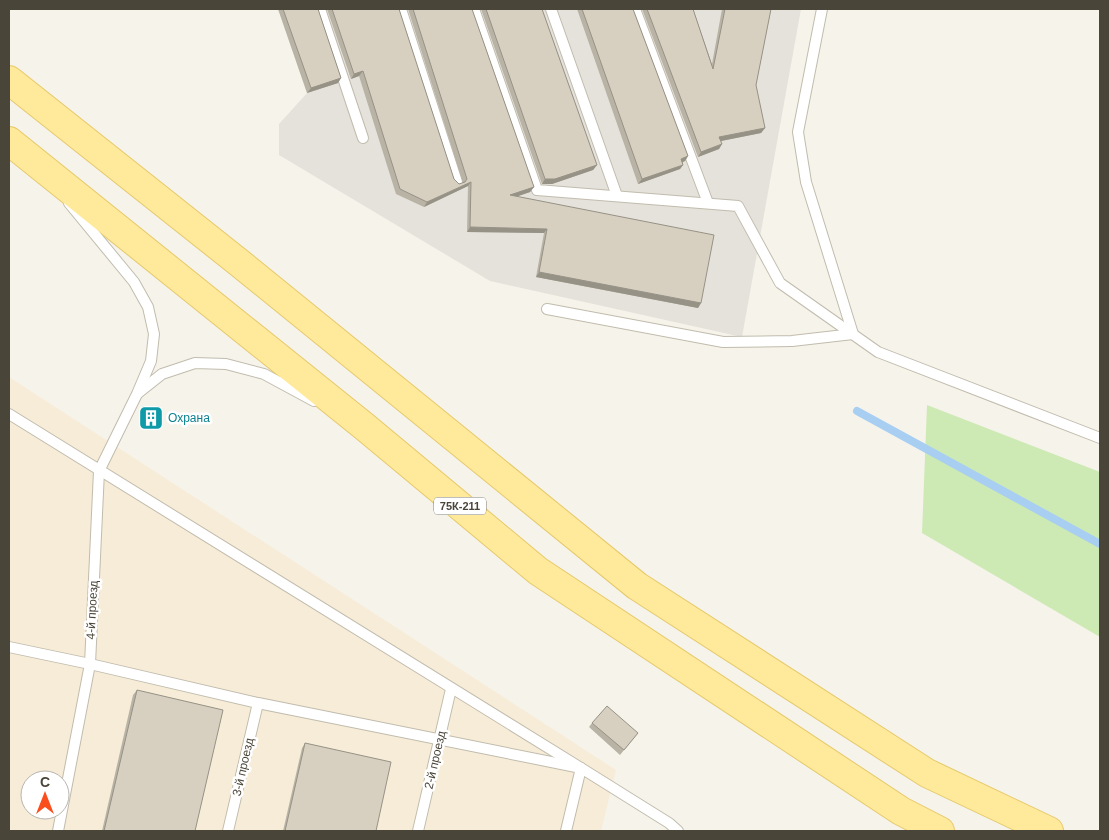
<svg xmlns="http://www.w3.org/2000/svg" width="1109" height="840" font-family="Helvetica,sans-serif">
<style>
.commercial{fill:#f7ecd7;fill-rule:evenodd}
.industrial{fill:#e5e2dc}
.green{fill:#ceeab4}
.lines{fill:none;stroke-linecap:round;stroke-linejoin:round}
.stream{stroke:#a8cef2;stroke-width:8}
.lane-casing{stroke:#c1bcad;stroke-width:12}
.primary-casing{stroke:#e5c96a;stroke-width:30}
.lane{stroke:#fff;stroke-width:10}
.primary{stroke:#ffe99b;stroke-width:28}
.wall{fill:#b9b3a5}
.shaded-wall{fill:#969286}
.building{fill:#d7d0c0;stroke:#969286}
.labels{text-anchor:middle;dominant-baseline:central;stroke-width:5;stroke-linejoin:round;paint-order:stroke}
.shield{fill:#fff;stroke:#807d74;stroke-width:1}
.shield-label{font-size:11px;font-weight:bold;fill:#4a4539}
.culture-label{font-size:12px;fill:#0d838f;stroke:#fff;text-anchor:start}
.street-label{font-size:12px;fill:#4a4539;stroke:#fff}
</style>
<rect width="100%" height="100%" fill="#f6f3eb"/>
<path class="commercial" d="M9,377L616,770L601,831H9ZM30,780H60V810H30Z"/>
<path class="industrial" d="M278,9H801L742,337L490,281L279,155V124L307,93Z"/>
<path class="green" d="M927,405L1100,472V637L922,533Z"/>
<g class="lines">
<path class="stream" d="M857,411L1100,544"/>
<defs>
<g id="lane">
<path d="M320,9L363,138"/>
<path d="M401,9L457,182"/>
<path d="M474,9L537,190L738,206L780,283L878,352L1100,438"/>
<path d="M551,9L617,196"/>
<path d="M635,9L708,203"/>
<path d="M547,309L723,342L792,341L853,334L806,182L798,132L822,9"/>
<path d="M138,393L162,374L195,363L226,364L264,374L314,401"/>
<path d="M9,414L581,768L669,823L678,831"/>
<path d="M9,647L90,664L258,703L581,768L566,831"/>
<path d="M58,831L90,664L99,471L137,394L151,361L154,334L148,307L134,282L69,203"/>
<path d="M228,831L258,703"/>
<path d="M418,831L451,689"/>
</g>
<g id="primary">
<path d="M9,80L242,265L637,586L927,773L1049,831"/>
<path d="M9,141L365,427L538,571L901,811L940,831"/>
</g>
</defs>
<use href="#lane" class="lane-casing"/>
<use href="#primary" class="primary-casing"/>
<use href="#lane" class="lane"/>
<use href="#primary" class="primary"/>
</g>
<g class="wall">
<path d="M278,9H318L341,78L338,83L307,93Z"/>
<path d="M327,9H399L454,179L459,184L463,183L408,9H472L534,187L530,192L517,196L701,303L698,308L536,277L544,233L467,232L468,186L424,207L396,194L359,76L351,79Z"/>
<path d="M481,9H542L597,165L593,170L552,184H542Z"/>
<path d="M577,9H633L688,156L685,161L683,162V165L680,169L638,184Z"/>
<path d="M642,9H693L712,64L722,9H771L756,85L765,128L761,133L721,141L722,144L719,149L698,157Z"/>
<path d="M137,690L195,831H102L133,695Z"/>
<path d="M592,723L638,733L620,755L589,727Z"/>
<path d="M305,743L376,831H283L302,748Z"/>
</g>
<g class="shaded-wall">
<path d="M363,71L359,76L351,79L354,74Z"/>
<path d="M341,78L338,83L307,93L311,88Z"/>
<path d="M765,128L761,133L716,142L719,137Z"/>
<path d="M722,144L719,149L698,157L701,152Z"/>
<path d="M688,156L685,161L678,164L681,159Z"/>
<path d="M597,165L593,170L552,184H542L545,179Z"/>
<path d="M683,165L680,169L638,184L642,179Z"/>
<path d="M471,182L468,186L424,207L427,202Z"/>
<path d="M534,187L530,192L507,200L510,195Z"/>
<path d="M470,227L547,229L544,233L467,232Z"/>
<path d="M539,272L701,303L698,308L536,277Z"/>
</g>
<g class="building">
<path d="M283,9H318L341,78L311,88Z"/>
<path d="M332,9H399L454,179L459,184L465,182L467,179L413,9H472L534,187L510,195L714,235L701,303L539,272L547,229L470,227L471,182L427,202L400,189L363,71L354,74Z"/>
<path d="M486,9H542L597,165L555,179H545Z"/>
<path d="M582,9H633L688,156L681,159L683,165L642,179Z"/>
<path d="M647,9H693L713,69L725,9H771L756,85L765,128L719,137L722,144L701,152Z"/>
<path d="M137,690L223,710L195,831H104Z"/>
<path d="M607,706L638,733L624,750L592,723Z"/>
<path d="M305,743L391,762L376,831H285Z"/>
</g>
<defs>
<symbol id="building-square" viewBox="-11 -11 22 22"><rect x="-9" y="-9" width="18" height="18" rx="4" fill="#0f9aa8" stroke="#fff"/><path d="M-4-6H4V6H1V3H-1V6H-4ZM-2.5-4.3h1.7v1.8h-1.7ZM.8-4.3h1.7v1.8H.8ZM-2.5-1h1.7V.8h-1.7ZM.8-1h1.7V.8H.8Z" fill="#fff"/></symbol>
</defs>
<g fill-rule="evenodd">
<use href="#building-square" x="137" y="404" width="28" height="28"/>
</g>
<g class="labels">
<rect class="shield" x="434" y="497.5" width="52" height="17" rx="4"/>
<g class="shield-label">
<text x="460" y="506">75К-211</text>
</g>
<g class="culture-label">
<text x="168" y="418">Охрана</text>
</g>
<g class="street-label">
<text transform="translate(92 610) rotate(-87)">4-й проезд</text>
<text transform="translate(435 760) rotate(-77)">2-й проезд</text>
<text transform="translate(243 767) rotate(-77)">3-й проезд</text>
</g>
</g>
<rect width="1109" height="840" fill="none" stroke="#4a4539" stroke-width="20"/>
<g transform="translate(45 795)"><circle r="24" fill="#ffffff" stroke="#b7b5b0"/>
<path d="M0-4L9 19L0 12L-9 19Z" fill="#fb4e1d"/>
<text y="-8" font-size="14" font-weight="bold" text-anchor="middle" fill="#4a4539">С</text>
</g>
</svg>
